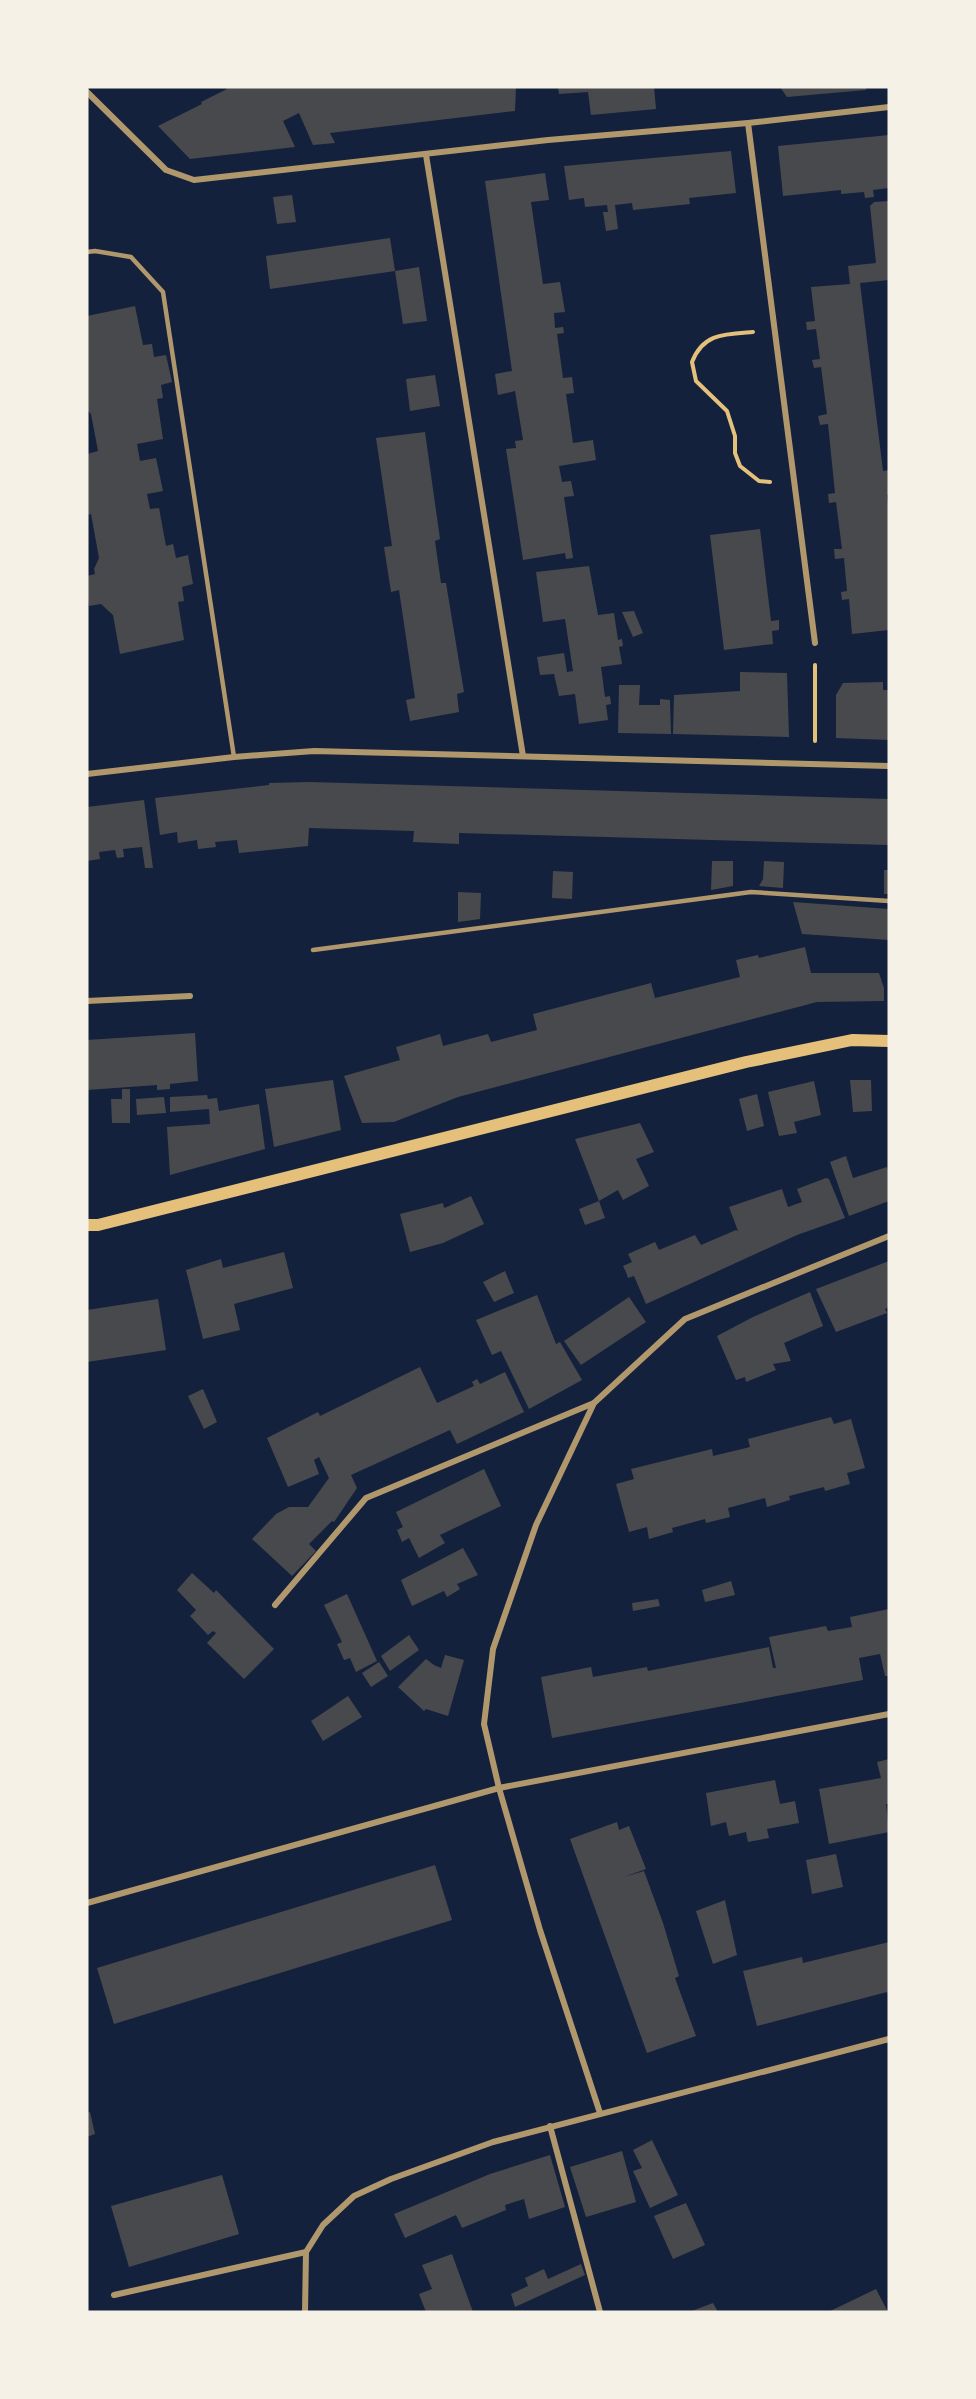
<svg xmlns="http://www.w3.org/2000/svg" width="976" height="2399" font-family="'DejaVu Sans',sans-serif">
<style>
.building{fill:#48494c}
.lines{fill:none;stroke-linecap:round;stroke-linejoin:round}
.path{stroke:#e5c07b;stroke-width:4}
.service{stroke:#b1986c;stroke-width:4.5}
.minor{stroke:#b1986c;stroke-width:6}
.secondary{stroke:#e5c07b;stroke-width:12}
</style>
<rect width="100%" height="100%" fill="#14213d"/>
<g class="building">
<path d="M226,87H516L515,111L330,133L335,143L313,145L299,113L283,121L295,147L190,159L158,126L202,104L201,102L227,89Z"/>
<path d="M558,87H654L656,109L591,115L588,92L559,94Z"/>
<path d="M780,87H867L866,90L787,97Z"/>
<path d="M889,135V188L873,190L874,197L865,198L864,192L841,194V190L783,196L778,146Z"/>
<path d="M731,151L736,193L689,198L690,204L633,210L632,203L615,205L618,229L606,231L603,212H608L607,205L585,207L584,198L569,200L564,166Z"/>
<path d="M545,173L549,200L531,202L543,284L560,282L565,312L554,313L555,328L563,327L564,333L557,334L563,378L572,377L574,393L566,394L573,443L593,440L596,460L559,466L562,482L571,481L574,496L564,497L573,558L566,559L565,553L523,560L506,449L516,448L515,441L523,440L515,391L498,395L495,374L512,371L485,181Z"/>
<path d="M292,195L296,222L277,224L273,197Z"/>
<path d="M889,201V280L860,283L883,471L889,470V495H887L889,514V630L852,634L849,599L842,600L841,592L847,591L844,558L835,559L834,549H842L836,502L829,503L828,494L835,493L828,424L820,425L818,416L827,414L821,367L814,368L812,360L820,359L816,329L807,330L806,322L815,321L811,287L850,284L848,266L876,263L870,206L874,202Z"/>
<path d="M390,238L395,271L270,289L266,256Z"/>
<path d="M419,267L427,321L403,324L395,271Z"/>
<path d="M135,306L143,345L152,344L154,357L166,355L172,382L161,385L163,398L157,399L163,439L137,444L140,461L156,458L163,491L147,494L150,509L159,508L166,546L173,544L176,558L188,555L193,584L182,587L184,601L178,602L184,640L120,654L113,615L101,604L89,606L87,593V576L95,574L94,569L99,558L91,514L87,515V454L98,451L91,414L87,410V316Z"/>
<path d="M435,375L440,406L410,411L406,379Z"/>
<path d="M425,432L440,539L435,541L441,583H446L464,692L457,694L459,712L410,721L406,700L415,698L399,590L391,592L384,547L392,546L376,438Z"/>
<path d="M760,529L771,621L779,620V630L772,631L773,644L724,650L710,535Z"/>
<path d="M589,566L598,615L614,613L618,640L622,639L623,646L619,647L622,664L601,667L605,697L610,696L611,704L606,705L608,720L579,724L575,694L559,696L554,674L540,675L537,657L564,653L567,672L573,671L565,619L543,622L536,572Z"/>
<path d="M634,611L643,633L633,637L622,612Z"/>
<path d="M740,672L787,673L789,737L673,734L674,695L740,691Z"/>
<path d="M883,682V690H889V740L836,738V695L843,683Z"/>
<path d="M619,685H640L639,705H660V699L670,700L671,734L618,733Z"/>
<path d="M310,782L889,799V845L459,833V844L413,842L414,831L309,828L308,846L239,853L237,840L215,842L216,847L198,849L197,840L178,843L177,832L160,835L155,798L269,785V783Z"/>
<path d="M144,800L153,868H145L142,847L123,849L124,857L117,858L115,850L99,852L100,859L87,861V807Z"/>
<path d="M712,861H733V886L711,890Z"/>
<path d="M764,861L784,862L783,888L759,886L763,879Z"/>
<rect x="884" y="870" width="5" height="24"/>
<path d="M553,871L573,872L572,899L552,898Z"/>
<path d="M458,892L481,893L480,919L458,922Z"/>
<path d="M793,902L889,909V940L802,934Z"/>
<path d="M805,947L811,973H879L884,988V1001L817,1002L458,1097L394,1122L362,1123L344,1076L400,1060L396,1047L440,1034L443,1046L488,1034L491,1042L537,1030L533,1014L651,983L655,998L740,977L736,960L758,955L759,958Z"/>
<path d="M195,1033L198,1081L170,1084V1089L157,1090V1085L87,1090V1040Z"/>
<path d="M333,1080L341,1130L274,1147L265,1089Z"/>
<path d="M850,1080H871L872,1111L853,1112Z"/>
<path d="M814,1081L821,1115L794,1122L797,1133L779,1136L768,1092Z"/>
<path d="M122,1089H130V1123H112L111,1099H122Z"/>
<path d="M757,1094L764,1126L747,1131L739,1099Z"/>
<path d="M207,1095L208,1099L217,1098L219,1111L259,1104L265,1149L170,1175L167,1127L210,1124L209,1109L170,1112V1097Z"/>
<path d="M164,1097L166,1113L137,1115L136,1099Z"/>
<path d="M640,1123L654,1152L636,1159L649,1186L623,1200L618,1190L599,1201L575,1139Z"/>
<path d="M846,1156L853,1178L887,1167L889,1173V1201L849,1216L830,1162Z"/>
<path d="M826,1178L829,1179L845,1218L797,1235L646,1304L634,1276L628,1278L626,1272L623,1266L632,1262L628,1254L655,1242L659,1250L695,1235L701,1245L736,1230L738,1231L729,1207L782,1189L788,1207L802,1202L797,1189Z"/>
<path d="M471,1196L484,1224L443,1243L410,1252L400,1214L443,1203L444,1208L449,1206Z"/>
<path d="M599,1201L605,1218L585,1225L579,1209Z"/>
<path d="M284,1252L293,1288L234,1304L240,1330L203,1339L186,1270L221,1259L223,1268Z"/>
<path d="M889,1261V1307L885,1309L887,1313L836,1332L816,1289Z"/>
<path d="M505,1271L514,1293L494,1302L483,1282Z"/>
<path d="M810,1292L823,1326L784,1343L791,1361L773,1364L776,1370L746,1382L745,1377L736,1380L717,1336L753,1317Z"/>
<path d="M537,1295L556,1344L560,1342L582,1380L529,1409L501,1351L492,1355L476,1320Z"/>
<path d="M629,1297L646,1322L581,1365L564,1341Z"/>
<path d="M158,1299L166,1350L87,1362V1310Z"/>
<path d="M420,1367L437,1403L474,1386L472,1382L477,1379L480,1384L505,1372L524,1412L457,1444L450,1430L351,1475L357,1488L334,1522L332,1521L309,1544L316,1551L292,1576L252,1539L276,1514L289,1507H308L329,1478L319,1457L314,1460L319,1474L288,1487L267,1438L318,1412L320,1416Z"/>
<path d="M203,1389L217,1422L204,1429L188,1396Z"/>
<path d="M831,1417L834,1424L851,1419L865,1468L847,1473L850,1484L825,1491L824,1487L789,1496L790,1500L767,1507L765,1498L728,1508L730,1517L706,1523L705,1519L672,1528L673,1532L649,1539L647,1527L629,1532L616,1484L634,1479L631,1469L712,1449L713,1456L750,1447L748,1439Z"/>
<path d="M484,1469L501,1506L440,1535L445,1543L419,1558L409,1538L402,1542L397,1530L403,1527L396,1512Z"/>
<path d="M463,1548L478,1575L457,1584L460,1589L447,1597L444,1591L412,1606L401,1580Z"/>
<path d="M192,1573L214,1593L216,1590L274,1649L244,1679L207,1643L216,1633L213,1631L208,1635L190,1616L196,1610L177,1590Z"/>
<path d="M731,1581L735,1595L705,1602L702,1590Z"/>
<path d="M347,1594L377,1661L356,1672L350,1658L344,1660L337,1644L342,1642L324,1605Z"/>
<path d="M658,1599L660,1606L633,1611L632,1603Z"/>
<path d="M889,1609V1676H885L880,1654L859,1658L863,1680L552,1738L541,1677L591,1667L593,1677L647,1667L648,1671L769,1647L773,1668H776L769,1637L826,1626L828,1631L852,1627L850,1617Z"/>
<path d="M409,1635L419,1650L390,1671L381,1656Z"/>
<path d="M445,1655L464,1660L448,1716L426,1709L424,1711L398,1687L426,1659L434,1665L441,1668Z"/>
<path d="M379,1662L388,1676L371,1687L362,1673Z"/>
<path d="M348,1696L362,1717L323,1741L311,1721Z"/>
<path d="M889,1759V1804H886L889,1832L829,1844L819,1789L881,1778L877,1762Z"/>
<path d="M775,1780L780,1804L795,1801L799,1823L767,1829L769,1838L748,1842L746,1832L729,1836L726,1822L711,1826L706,1793Z"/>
<path d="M617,1822L619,1830L629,1826L646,1869L624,1877L644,1871L663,1923L679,1976L675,1978L696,2036L647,2053L570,1839Z"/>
<path d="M836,1854L843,1887L812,1894L806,1860Z"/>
<path d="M435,1865L452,1920L114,2024L97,1968Z"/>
<path d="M725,1900L737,1955L713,1964L696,1911Z"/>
<path d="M889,1942V1997L887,1992L757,2026L743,1971L802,1957L803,1963Z"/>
<path d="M90,2112L95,2134L87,2137V2113Z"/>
<path d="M652,2140L678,2195L650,2208L633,2171L642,2168L633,2150Z"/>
<path d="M622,2151L636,2202L586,2217L570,2167Z"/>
<path d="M550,2155L565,2207L529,2219L524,2199L505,2205L506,2210L462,2228L456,2215L405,2238L394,2214L490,2174Z"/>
<path d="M222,2175L239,2234L129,2267L111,2206Z"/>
<path d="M686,2203L705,2245L673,2259L654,2216Z"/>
<path d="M452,2254L473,2312H426L419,2294L432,2289L422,2265Z"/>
<path d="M581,2264L585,2275L515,2307L511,2294L528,2286L525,2278L544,2269L548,2279Z"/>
<path d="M876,2289L888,2312H828L849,2302Z"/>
<path d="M713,2303L718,2312H689Z"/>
</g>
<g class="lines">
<g class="path">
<path d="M753,332C725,334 703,333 692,362L696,381L727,411L735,436V453L740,466L759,481L770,482"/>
<path d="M815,665V741"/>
</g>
<g class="service">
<path d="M87,252L95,251L131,257L163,292L234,757"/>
<path d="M313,950L751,892L889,901"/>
</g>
<g class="minor">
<path d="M87,92L166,170L194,180L548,140L748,123L889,107"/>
<path d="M748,123L815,643"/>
<path d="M426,155L523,756"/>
<path d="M87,774L234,757L314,751L889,766"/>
<path d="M87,1001L190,996"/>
<path d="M275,1605L366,1498L594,1403"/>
<path d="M87,1903L499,1788L889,1714"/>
<path d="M600,2113L540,1930L499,1788L484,1724L493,1649L536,1525L594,1403L685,1319L889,1236"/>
<path d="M550,2126L600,2312"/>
<path d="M114,2295L306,2252"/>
<path d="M305,2312L306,2252L323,2225L354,2196L391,2179L493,2142L889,2039"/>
</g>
<path class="secondary" d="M87,1225H98L746,1062L852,1040L889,1041"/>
</g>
<rect width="976" height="2399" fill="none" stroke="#f6f1e7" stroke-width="177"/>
</svg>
